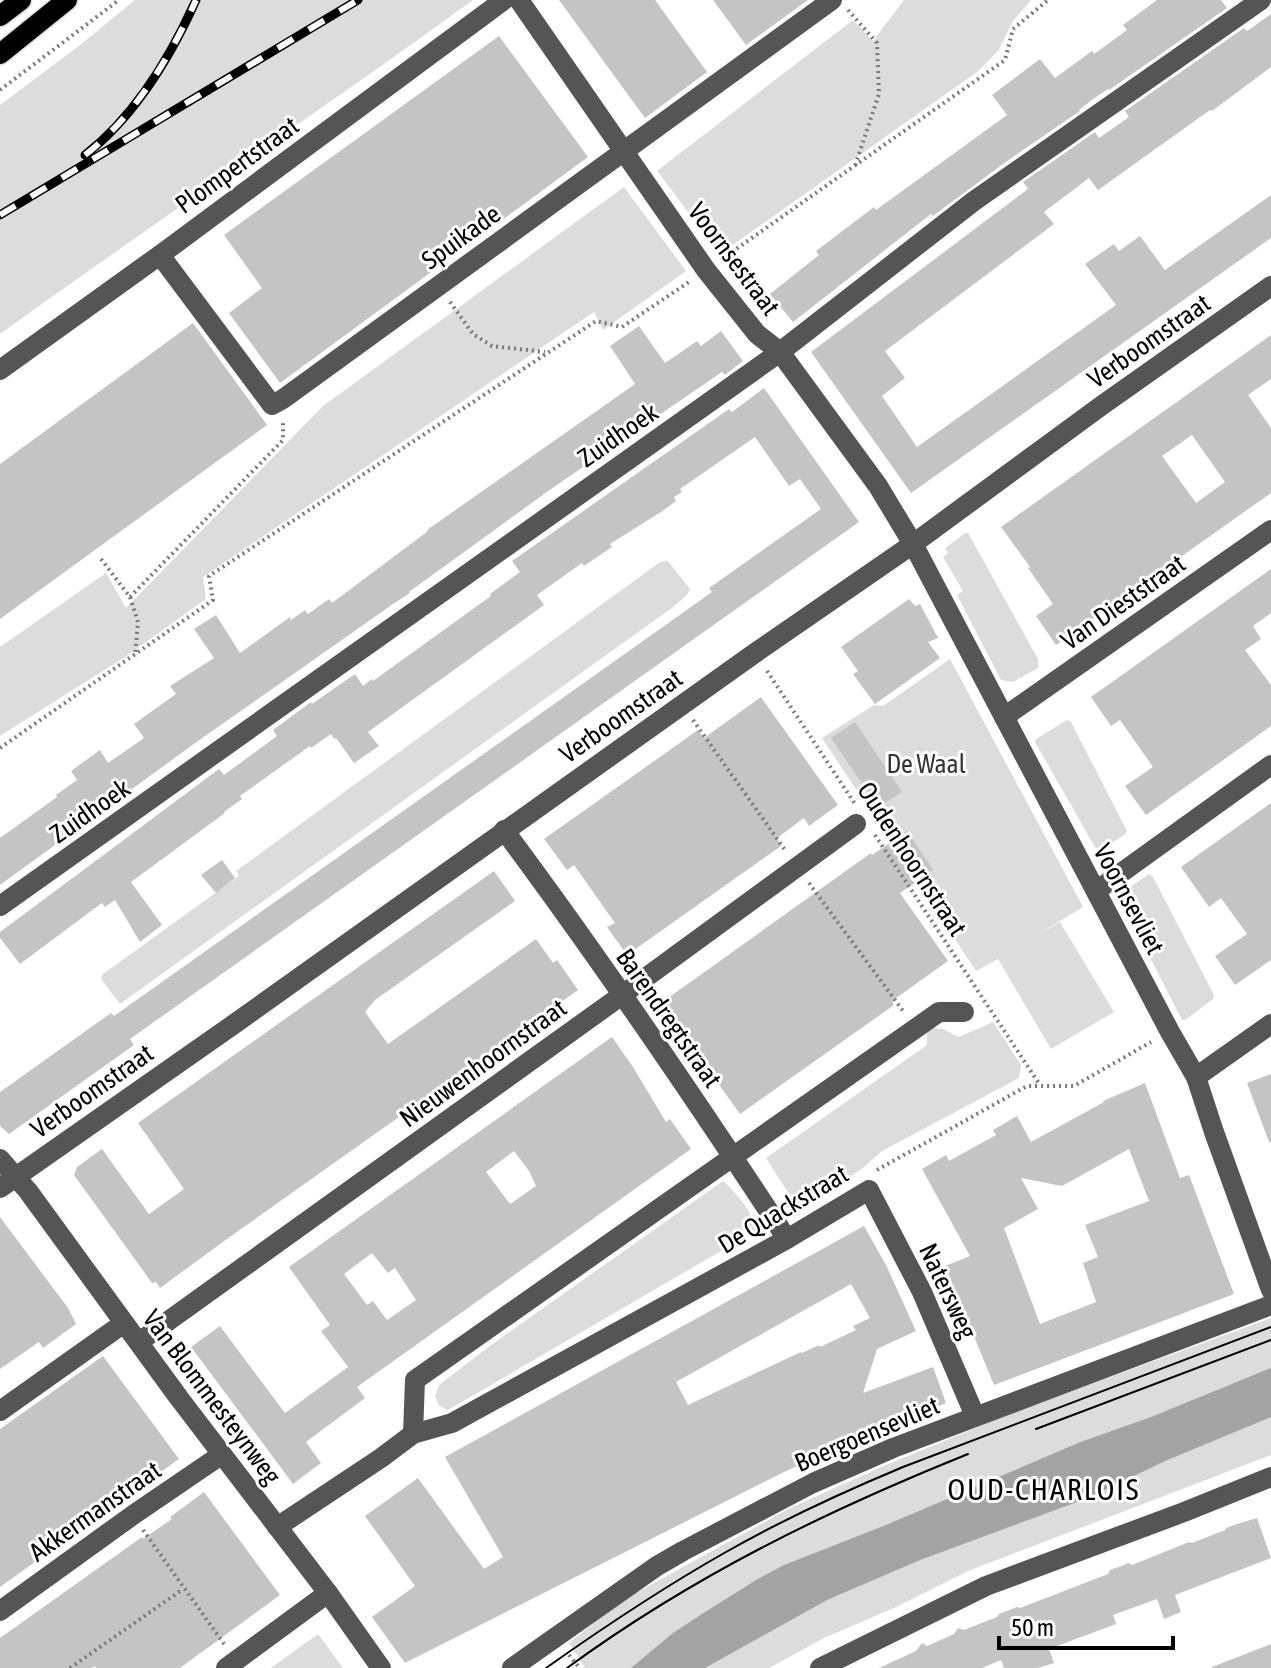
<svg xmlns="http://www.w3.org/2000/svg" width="1271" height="1668" font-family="'Asap Condensed',sans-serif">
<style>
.green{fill:#dcdcdc}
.water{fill:#a3a3a3}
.building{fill:#c4c4c4;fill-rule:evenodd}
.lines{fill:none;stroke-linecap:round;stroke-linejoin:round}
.major-casing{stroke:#dbdbdb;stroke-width:23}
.path{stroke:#777;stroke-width:4;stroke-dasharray:2 4;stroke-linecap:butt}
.minor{stroke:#555;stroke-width:20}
.major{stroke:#000;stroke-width:20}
.tram{stroke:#000;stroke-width:2}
.rail-casing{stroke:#000;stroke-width:9}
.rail{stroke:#fff;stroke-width:6;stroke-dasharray:18;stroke-linecap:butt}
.labels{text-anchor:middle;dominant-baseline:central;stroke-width:6;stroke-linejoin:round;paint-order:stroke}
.street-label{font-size:26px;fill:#000;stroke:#fff}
.park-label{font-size:26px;fill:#333;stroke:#fff}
.quarter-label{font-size:30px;letter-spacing:2px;fill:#000;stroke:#fff}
</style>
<rect width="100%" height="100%" fill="#fff"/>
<g class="green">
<path d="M135,0H473C317,113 157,221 0,334V105L80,45Z"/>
<path d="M904,0H1031L1013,21L998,51L977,72L720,254L657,171L853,20L873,41Z"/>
<path d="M624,187L686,271L603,330L594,312L203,577L206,599L125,657L0,736V647L106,573L126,608L323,406Z"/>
<path d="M965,533H968L1038,659V668L1013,682L1001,680L957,595L963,591L943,557L948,553L945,548Z"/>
<path d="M668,561L690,589L687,595L673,607L120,1004L101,979L103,974L239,876L236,871L660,562Z"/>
<path d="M950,659L1083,907L1037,935L1060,922L1114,1012L1051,1049L998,959L976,971L822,738L874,705L883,706Z"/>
<path d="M1067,720L1071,722L1127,831L1124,835L1101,850L1095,847L1035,742L1036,739Z"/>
<path d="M1149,874L1153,877L1214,995L1213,999L1185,1020H1182L1119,897L1120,894Z"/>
<path d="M993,1022L1021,1065L1019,1078L882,1151L863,1168L799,1210L766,1158L927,1045V1032L933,1028L943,1029L959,1037Z"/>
<path d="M723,1181C737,1194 752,1211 757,1230L448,1410L439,1406L435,1396L439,1385L491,1345Z"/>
<path d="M1271,1318V1455L968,1571L894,1608L824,1638L769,1668H585L569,1643L623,1600L790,1508L886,1465L1007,1415Z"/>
<path d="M318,1634L343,1668H271Z"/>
</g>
<path class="water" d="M1271,1368V1417L1165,1461L1088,1498L920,1560L827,1600L705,1668H631L673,1633L702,1614L756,1580L784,1565L886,1525L1078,1443L1151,1417Z"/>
<g class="building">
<path d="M559,0H655L707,72L645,118Z"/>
<path d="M713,0H808L746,45Z"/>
<path d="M1157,0H1221L1227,8L1109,90L1108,89L1093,99L1079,110L1080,111L1007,161L933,216L931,214L793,322L770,294L819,255L816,251L874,207L876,210L1007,115L992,95L1040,59L1055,78L1092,51L1094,54L1127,30L1123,25Z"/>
<path d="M1271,14V67L1212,111L1210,110L1098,190L1089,178L1044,212L1054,224L885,351L905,378L882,396L917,447L1116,305L1085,264L1114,244L1119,251L1140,236L1165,270L1271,195V238L911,493L811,352L1028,189L1023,182L1095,132L1099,138L1129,117L1125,111L1244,28L1247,31Z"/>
<path d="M499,36L588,157L280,383L229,313L262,288L224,235Z"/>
<path d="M193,323L267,425L0,619V464Z"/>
<path d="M639,326L665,363L697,341L701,346L721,331L743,361L725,375L722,372L551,489L409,592L410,593L393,604L198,741L0,885V838L57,797L56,795L77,780L71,771L100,750L108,763L144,738L134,724L176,694L170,686L214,658L194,629L216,615L240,653L290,617L291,620L305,610L308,614L329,599L332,603L428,531L427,530L635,384L610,346Z"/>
<path d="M1271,335V379L1248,395L1271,428V493L1056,645L1036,616L1053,604L1028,568L1030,567L1001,527ZM1192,435L1225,482L1196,503L1162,456Z"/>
<path d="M764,388L859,522L130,1039L134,1045L9,1134L0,1126V1092L111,1013L114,1016L712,592L709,588L821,509L800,479L789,486L755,437L680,489L682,492L674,497L676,501L664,510L610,544L612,547L584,566L582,563L537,595L544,605L368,732L379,746L354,763L336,738L334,739L331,734L311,748L310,746L240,796L242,799L224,812L225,813L131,882L162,925L140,942L115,900L105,907L102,903L20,964L0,938V932L219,769L224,775L277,736L273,730L311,702L312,704L355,674L363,686L372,679L373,681L491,596L490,594L520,572L512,561L729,409L732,412Z"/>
<path d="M1271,569V613L1253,626L1261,639L1245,650L1271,685V726L1146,815L1125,786L1153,767L1120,720L1111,726L1091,697Z"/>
<path d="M909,599L915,606L920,604L938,638L928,642L940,658L875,704L853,674L858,671L841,647Z"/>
<path d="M761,697L838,805L809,826L804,818L777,838L781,846L627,955L607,927L615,923L591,889L574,865L567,870L544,839L698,730L704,738Z"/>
<path d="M855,722L902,792L878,807L831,738Z"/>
<path d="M1271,803V960L1235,985L1215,956L1247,934L1221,898L1209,907L1181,867Z"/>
<path d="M907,831L933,870L900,893L948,961L892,1001L894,1005L740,1114L661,1003L871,853L872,855Z"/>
<path d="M222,860L235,878L216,893L201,875Z"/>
<path d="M494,871L515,901L375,1000L365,1012L388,1044L536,939L553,963L557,960L578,990L227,1239L160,1288L156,1282L152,1283L74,1175L77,1167L102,1149L149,1214L184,1189L138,1123Z"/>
<path d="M612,1037L633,1067L666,1122L670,1119L691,1149L357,1387L365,1398L306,1442L321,1463L293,1484L191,1347L220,1326L285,1413L348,1367L321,1331L330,1325L289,1267ZM514,1151L529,1171L536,1186L510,1204L486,1172ZM372,1253L388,1273L395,1268L416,1300L387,1320L373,1301L367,1305L344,1274Z"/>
<path d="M1271,1074V1142H1269L1247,1083Z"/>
<path d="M1145,1083L1180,1178L1189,1175L1234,1294L994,1385L945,1266L970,1256L922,1169L946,1155L949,1161L996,1135L993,1130L1017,1116L1031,1142L1104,1102L1103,1101ZM1129,1149L1149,1201L1085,1225L1098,1257L1083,1263L1096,1302L1040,1324L1004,1228L1038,1209L1021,1178L1062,1186Z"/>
<path d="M0,1217L68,1308L76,1324L43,1348L39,1342L0,1369Z"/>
<path d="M864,1226L886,1265L916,1331L877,1349L863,1393L933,1367L946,1403L854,1440L784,1472L405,1663L372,1617L415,1586L365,1516L418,1478L484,1569L503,1557L445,1457ZM851,1284L870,1318L853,1326L856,1330L820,1347L819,1345L802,1353L801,1352L688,1405L676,1382Z"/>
<path d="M103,1356L179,1459L0,1587V1429Z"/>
<path d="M204,1492L280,1595L180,1668H96L95,1666L92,1668H0V1638L142,1537L143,1539L172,1519L170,1517Z"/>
<path d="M1257,1518L1271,1558L1175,1595L1181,1612L1164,1619L1157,1599L1113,1615L1116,1624L1049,1649L1054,1663L1038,1668H1004L1001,1660L982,1668H879L916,1651L922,1643L927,1646L954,1634L958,1628L964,1630L997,1617L999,1614L1017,1607L1020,1608L1108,1574L1110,1570L1124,1565L1128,1563L1132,1565L1189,1542L1192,1543L1225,1530L1226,1528L1237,1524Z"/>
<path d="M1271,1644V1668H1212V1667Z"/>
</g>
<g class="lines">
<defs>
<g id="major">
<path d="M0,16L21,0"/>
<path d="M0,54L67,0"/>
</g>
</defs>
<use href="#major" class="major-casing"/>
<g class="path">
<path d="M848,10L877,43L879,94L855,166"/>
<path d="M0,90L119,0"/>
<path d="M722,259L1005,60L1013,29L1048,0"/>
<path d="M450,302L473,334L492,346L545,352"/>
<path d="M101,559L130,597L138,622L135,656"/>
<path d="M130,597L283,440V421"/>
<path d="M767,671L855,804"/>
<path d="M693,720L785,850"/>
<path d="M0,748L213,600L209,576L596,321L622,327L689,282"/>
<path d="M875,835L1040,1085"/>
<path d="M809,883L903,1011"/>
<path d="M877,1170L1027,1086H1074L1151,1042"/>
<path d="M143,1530L224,1644"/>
<path d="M569,1655L578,1666L575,1668"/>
<path d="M70,1668L183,1589"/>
</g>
<g class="minor">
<path d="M519,0L706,270L757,334L780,352L878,486L913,544L1170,1032L1196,1077L1214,1132L1271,1290"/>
<path d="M160,255L272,405L283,399L832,0"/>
<path d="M0,370L160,255L504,0"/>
<path d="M1004,717L1271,530"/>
<path d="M504,830C603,963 696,1100 787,1239"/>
<path d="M1096,891L1271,765"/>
<path d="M0,906L780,352L974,201L1261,0"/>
<path d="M1196,1077L1271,1024"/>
<path d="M0,1159L28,1191L179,1398L328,1593L381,1668"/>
<path d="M0,1188L237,1022L755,653L913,544L1101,406L1271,286"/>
<path d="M139,1342L622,995L856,824"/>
<path d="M0,1411L124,1323"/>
<path d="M413,1434L415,1380L939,1012H964"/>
<path d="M277,1527L381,1458L413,1434L452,1423L787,1239L869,1190L922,1292L975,1416"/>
<path d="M0,1611L133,1515L221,1455"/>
<path d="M226,1668L328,1593"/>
<path d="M512,1668L657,1566L683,1551L813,1483L893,1448L1271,1305"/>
<path d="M820,1668L986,1586L1184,1512L1271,1477"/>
</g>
<use href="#major" class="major"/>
<g class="tram">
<path d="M1036,1429L1271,1340"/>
<path d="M546,1668C604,1627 664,1587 726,1552C784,1519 843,1492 903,1467L1271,1327"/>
<path d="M567,1668C693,1576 824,1512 968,1454"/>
</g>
<defs>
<g id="rail">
<path d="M85,155C134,117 171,56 196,0"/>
<path d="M0,215L358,0"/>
</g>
</defs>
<use href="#rail" class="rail-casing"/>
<use href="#rail" class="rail"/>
</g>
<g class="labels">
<g class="street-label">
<text transform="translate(237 165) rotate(-36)">Plompertstraat</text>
<text transform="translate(461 237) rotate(-36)">Spuikade</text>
<text transform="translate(734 259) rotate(53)">Voornsestraat</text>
<text transform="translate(1149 341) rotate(-35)">Verboomstraat</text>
<text transform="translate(618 435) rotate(-35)">Zuidhoek</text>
<text transform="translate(1123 602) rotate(-35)">Van Dieststraat</text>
<text transform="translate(621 716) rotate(-35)">Verboomstraat</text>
<text transform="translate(90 811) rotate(-35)">Zuidhoek</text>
<text transform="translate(912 859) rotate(57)">Oudenhoornstraat</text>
<text transform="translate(1129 899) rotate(62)">Voornsevliet</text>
<text transform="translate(669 1018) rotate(55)">Barendregtstraat</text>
<text transform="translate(483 1063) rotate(-36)">Nieuwenhoornstraat</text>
<text transform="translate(92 1091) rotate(-35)">Verboomstraat</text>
<text transform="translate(783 1209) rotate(-31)">De Quackstraat</text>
<text transform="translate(948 1291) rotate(65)">Natersweg</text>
<text transform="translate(212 1397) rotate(53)">Van Blommesteynweg</text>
<text transform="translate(867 1434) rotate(-23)">Boergoensevliet</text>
<text transform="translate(95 1511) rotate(-35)">Akkermanstraat</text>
</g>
<g class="park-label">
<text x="926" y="764">De Waal</text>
</g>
<g class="quarter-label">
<text x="1044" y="1489">OUD-CHARLOIS</text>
</g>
</g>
<path d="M999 1636v12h174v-12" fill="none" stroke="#000000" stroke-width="4"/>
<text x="1011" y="1636" font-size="24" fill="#000000" stroke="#ffffff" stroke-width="6" paint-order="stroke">50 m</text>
</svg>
